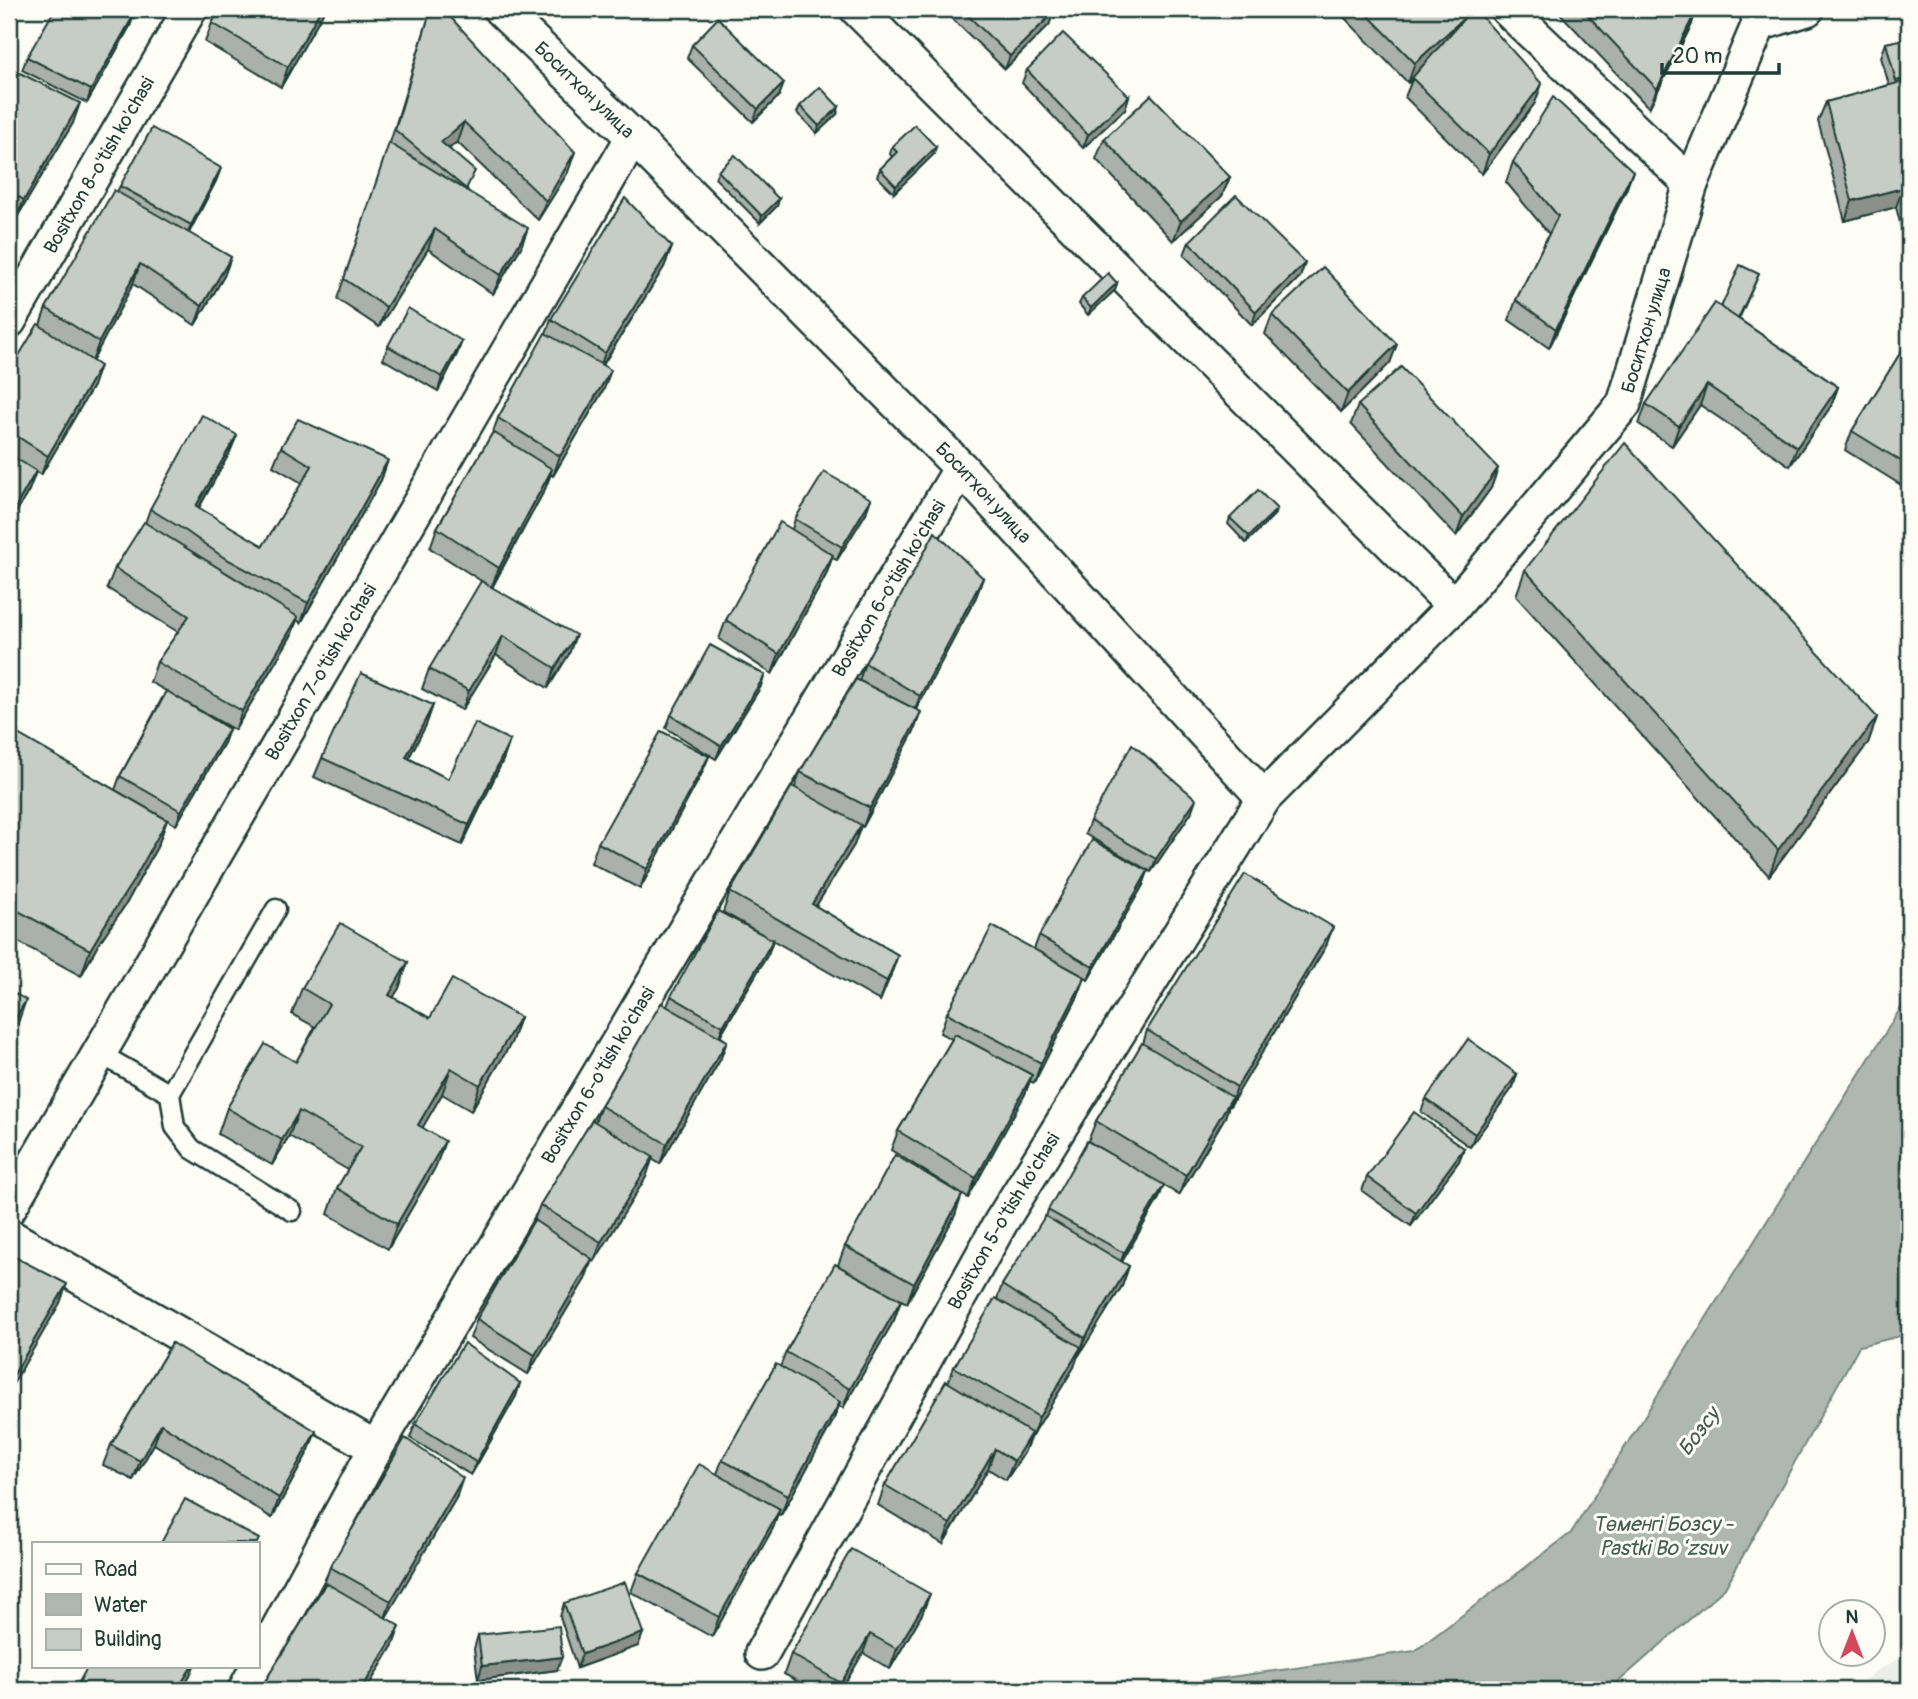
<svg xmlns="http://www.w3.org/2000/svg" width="1918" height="1699" font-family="Pangolin,sans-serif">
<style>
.built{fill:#eceee9}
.water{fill:#aeb8b1;stroke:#75877f;stroke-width:2}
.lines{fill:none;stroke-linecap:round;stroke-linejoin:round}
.service-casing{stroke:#1f3d34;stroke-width:23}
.minor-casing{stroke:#1f3d34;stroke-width:38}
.service{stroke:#fdfcf7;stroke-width:18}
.minor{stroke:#fdfcf7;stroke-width:33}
.wall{fill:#aab0ab;stroke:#1f3d34;stroke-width:2}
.shaded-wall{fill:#8b908b;stroke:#1f3d34;stroke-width:2}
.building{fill:#c6cdc7;stroke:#1f3d34;stroke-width:2}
.labels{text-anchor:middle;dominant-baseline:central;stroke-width:6;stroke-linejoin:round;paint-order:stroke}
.street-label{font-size:19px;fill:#1f3d34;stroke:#fdfcf7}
.water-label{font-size:21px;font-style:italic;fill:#435c53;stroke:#fdfcf7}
</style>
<rect width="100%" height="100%" fill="#fdfcf7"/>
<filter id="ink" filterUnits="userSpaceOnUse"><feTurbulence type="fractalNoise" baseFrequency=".0143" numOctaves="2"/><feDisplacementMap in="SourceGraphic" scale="14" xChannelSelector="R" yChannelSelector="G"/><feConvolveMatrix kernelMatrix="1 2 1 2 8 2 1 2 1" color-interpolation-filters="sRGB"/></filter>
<g filter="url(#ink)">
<path class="built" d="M1909,1653V1690H1852L1875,1672Z"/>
<path class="water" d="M1909,995V1334L1859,1346L1725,1588L1609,1690H1200L1203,1681L1415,1651L1571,1533Z"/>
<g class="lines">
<defs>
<g id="service">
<path d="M99,1053L170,1094L175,1127L192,1149L292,1211"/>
<path d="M170,1094L276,909"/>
</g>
<g id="minor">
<path id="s1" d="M500,9L633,137L961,468L1264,798"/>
<path d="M857,9L1454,606"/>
<path d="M1507,9L1691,184"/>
<path d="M1759,24L1807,9"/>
<path id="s2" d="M9,321L190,9"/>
<path id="s3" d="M9,1208L633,137"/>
<path d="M9,1236L376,1448"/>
<path id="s4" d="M762,1653L1001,1222L1264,798L1454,606L1624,404L1691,184L1759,24L1757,9"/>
<path id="s5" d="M245,1690L376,1448L961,468"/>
</g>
</defs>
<use href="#service" class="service-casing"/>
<use href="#minor" class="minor-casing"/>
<use href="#service" class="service"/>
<use href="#minor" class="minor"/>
</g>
<g class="wall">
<path d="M221,9H325L281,87L205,42L212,23Z"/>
<path d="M431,9H443L568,172L538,220L457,142L449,149L468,191L521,247L493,294L428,249L379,327L337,299L390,143Z"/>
<path d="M942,9H1051L1054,12L1049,25L1005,69Z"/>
<path d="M1336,9H1475L1535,103L1482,174L1405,97L1412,80L1408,83Z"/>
<path d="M1556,9H1697L1691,26L1649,108Z"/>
<path d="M130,26L87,103L22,70L27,57Z"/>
<path d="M1909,38V258L1896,207L1845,221L1818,121L1826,102L1889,85L1881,57L1886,43Z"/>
<path d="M692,45L784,83L779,96L753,122L687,58Z"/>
<path d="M1027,70L1129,96L1125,109L1083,148L1022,83Z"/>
<path d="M9,88L73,123L16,219L13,217L9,229Z"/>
<path d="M800,106L837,114L817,133L797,113Z"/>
<path d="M1104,139L1230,177L1222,196L1173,241L1096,159Z"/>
<path d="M892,147L934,154L894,193L877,176L880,169L892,157L890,154Z"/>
<path d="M1513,162L1633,171L1626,190L1549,348L1509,320L1516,300L1549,234L1506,182Z"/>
<path d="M221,168L216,181L189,233L231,257L224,276L195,325L133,284L92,361L93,386L41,475L36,472L29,490L9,525V372L40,325L46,308L117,192L120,186Z"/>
<path d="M718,171L779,199L777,206L760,223L715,178Z"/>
<path d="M1189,242L1305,263L1300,277L1252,325L1184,255Z"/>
<path d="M672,247L664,267L603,365L604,389L553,476L551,474L545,489L492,588L569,654L548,688L496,655L462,710L422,689L429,669L486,584L430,548L437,528L493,432L498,418L546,333L551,319Z"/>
<path d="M1759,274L1739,319L1838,387L1831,406L1790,466L1700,405L1672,446L1639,424L1646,404L1721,307Z"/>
<path d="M1117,283L1115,290L1088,315L1079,304L1082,298Z"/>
<path d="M1272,315L1397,344L1390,363L1341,412L1265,334Z"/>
<path d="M1909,339V490L1845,450L1852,431Z"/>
<path d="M462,341L457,354L438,391L383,359L388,346Z"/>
<path d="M1358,405L1498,468L1491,488L1456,536L1351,424Z"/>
<path d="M237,435L229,454L199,508L263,546L302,483L273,466L281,447L388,460L381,480L301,623L297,620L291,636L235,730L178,698L229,729L224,743L176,825L115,790L120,776L166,691L150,682L157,662L178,632L107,588L115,568L145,523L150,509Z"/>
<path d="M866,513L837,560L832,558L826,575L772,674L719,639L726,620L792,529L795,519Z"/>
<path d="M1274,515L1246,543L1228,524L1230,518Z"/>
<path d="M1525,570L1877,717L1868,743L1769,876L1516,596Z"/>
<path d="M983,578L976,597L916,709L914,731L863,827L861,826L854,845L816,906L898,955L880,1001L723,912L730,892L795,787L800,772L859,681L865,663Z"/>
<path d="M760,688L716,759L666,728L671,715Z"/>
<path d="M433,705L426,725L408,758L448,779L510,740L503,760L462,845L314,777L322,758Z"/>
<path d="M9,729L167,820L158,845L126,904L99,943L81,976L9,937Z"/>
<path d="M709,756L701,775L640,889L591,863L598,843Z"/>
<path d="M1191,813L1151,872L1085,834L1090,821Z"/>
<path d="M1148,871L1143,885L1088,980L1085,978L1078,996L1034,1083L1030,1081L1025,1094L968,1198L891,1150L898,1131L952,1039L940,1033L947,1013L1034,949L1039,936Z"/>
<path d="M773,940L768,954L720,1036L727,1041L720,1060L660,1164L652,1159L646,1177L594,1262L592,1260L585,1279L528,1374L470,1338L477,1319L534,1220L540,1205L595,1122L601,1106L667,1006L671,996Z"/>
<path d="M1326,946L1230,1106L1229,1105L1225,1117L1179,1195L1163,1185L1159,1198L1122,1262L1129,1266L1122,1286L1077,1357L1074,1367L1032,1436H1031L1024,1453L1006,1480L988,1469L943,1544L878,1505L885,1485L948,1383L954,1367L997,1299L1002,1285L1046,1217L1048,1210L1133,1168L1088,1141L1096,1121L1143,1044L1147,1030Z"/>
<path d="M408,962L399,988L393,997L430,1018L520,1017L511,1043L471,1111L442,1094L422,1128L436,1166L388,1249L328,1214L337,1188L348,1170L289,1136L272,1165L218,1134L227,1108L296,1062L315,1027L292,1014L302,988Z"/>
<path d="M1517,1074L1513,1087L1470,1147L1421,1112L1426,1099Z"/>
<path d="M1464,1148L1459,1161L1411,1226L1362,1191L1367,1177Z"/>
<path d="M955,1215L907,1303L901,1300L894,1320L843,1408L839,1406L833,1421L781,1515L778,1514L773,1528L712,1637L631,1592L638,1573L717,1474L722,1460L780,1367L786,1352L838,1265L845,1246Z"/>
<path d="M172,1343L309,1450L272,1518L154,1444L133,1480L103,1465L111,1445Z"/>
<path d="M520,1383L516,1396L471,1475L410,1438L415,1424Z"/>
<path d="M456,1498L385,1618L400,1626L393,1645L366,1690H261L264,1683L323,1587L330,1567Z"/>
<path d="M564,1603L643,1633L638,1646L577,1668L560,1617Z"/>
<path d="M922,1614L890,1669L863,1653L841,1690H813L784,1674L791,1654Z"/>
<path d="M478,1635L557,1670L478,1680L474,1649Z"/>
<path d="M190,1676L182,1690H75L78,1684Z"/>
</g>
<g class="shaded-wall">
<path d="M321,9H325L281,87L288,67Z"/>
<path d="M1697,9L1691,26L1649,108L1657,89Z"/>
<path d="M1054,12L1049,25L1005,69L1010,56Z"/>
<path d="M135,13L130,26L87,103L91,90Z"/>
<path d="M1466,16L1459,36L1408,83L1415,63Z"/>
<path d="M784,83L779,96L753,122L758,109Z"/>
<path d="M1542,84L1535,103L1482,174L1489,154Z"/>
<path d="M1129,96L1125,109L1083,148L1088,135Z"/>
<path d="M80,103L73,123L16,219L24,200Z"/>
<path d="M839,107L837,114L817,133L819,126Z"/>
<path d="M464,122L457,142L434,161L441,142Z"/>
<path d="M936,147L934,154L894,193L896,186Z"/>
<path d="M575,152L568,172L538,220L546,201Z"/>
<path d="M221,168L216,181L186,238L191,225Z"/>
<path d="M1633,171L1626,190L1549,348L1556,329Z"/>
<path d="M1230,177L1222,196L1173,241L1181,221Z"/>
<path d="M1903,188L1896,207L1845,221L1852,201Z"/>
<path d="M779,199L777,206L760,223L762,216Z"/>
<path d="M528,228L521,247L493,294L501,275Z"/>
<path d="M435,229L428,249L379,327L386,307Z"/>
<path d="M672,247L664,267L598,372L605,353Z"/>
<path d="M231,257L224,276L195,325L202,306Z"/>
<path d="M1305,263L1300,277L1252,325L1256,312Z"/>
<path d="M140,264L133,284L92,362L99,342Z"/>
<path d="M1117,283L1115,290L1088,315L1091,308Z"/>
<path d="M462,341L457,354L438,391L442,377Z"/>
<path d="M1397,344L1390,363L1341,412L1348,393Z"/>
<path d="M100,366L93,386L41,475L48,456Z"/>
<path d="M611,370L604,389L553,476L560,456Z"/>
<path d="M1707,385L1700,405L1672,446L1679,426Z"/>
<path d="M1838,387L1831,406L1790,466L1797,447Z"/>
<path d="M237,435L229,454L188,526L196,506Z"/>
<path d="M388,460L381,480L301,623L308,603Z"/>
<path d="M1498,468L1491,488L1456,536L1463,517Z"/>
<path d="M552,469L545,489L491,588L499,568Z"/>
<path d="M36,471L29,490L9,525V518Z"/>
<path d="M871,499L866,513L837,560L842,547Z"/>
<path d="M1277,509L1274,515L1246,543L1249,536Z"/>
<path d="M833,555L826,575L772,674L779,654Z"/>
<path d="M983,578L976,597L913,715L920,696Z"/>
<path d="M298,617L291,636L235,730L242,711Z"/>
<path d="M576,635L569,654L548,688L555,668Z"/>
<path d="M503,636L496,655L462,710L469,691Z"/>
<path d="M765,675L760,688L716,759L721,746Z"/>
<path d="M433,705L426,725L399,777L406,757Z"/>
<path d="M921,712L914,731L863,827L870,808Z"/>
<path d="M1877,717L1868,743L1769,876L1778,850Z"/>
<path d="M229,729L224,743L176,825L181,811Z"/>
<path d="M510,740L503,760L462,845L469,825Z"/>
<path d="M709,756L701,775L640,889L647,869Z"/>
<path d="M1196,799L1191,813L1151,872L1156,859Z"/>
<path d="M167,820L158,845L126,904L99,943L81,976L90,950Z"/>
<path d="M861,825L854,845L805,923L812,904Z"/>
<path d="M1148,871L1143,885L1088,980L1093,967Z"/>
<path d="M1333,927L1326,946L1230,1106L1237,1087Z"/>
<path d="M773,940L768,954L718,1039L723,1026Z"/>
<path d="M898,955L891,975L880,1001L887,981Z"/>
<path d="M408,962L399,988L380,1020L389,995Z"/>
<path d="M1085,977L1078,996L1034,1083L1041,1063Z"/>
<path d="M26,1000L19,1020L9,1036V1029Z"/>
<path d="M520,1017L511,1043L471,1111L480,1085Z"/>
<path d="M727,1041L720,1060L660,1164L667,1144Z"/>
<path d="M451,1068L442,1094L409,1151L418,1125Z"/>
<path d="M1517,1074L1513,1087L1470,1147L1475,1134Z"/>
<path d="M1032,1075L1025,1094L968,1198L976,1178Z"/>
<path d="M1232,1097L1225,1117L1179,1195L1186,1175Z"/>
<path d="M299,1111L289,1136L272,1165L282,1140Z"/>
<path d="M445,1141L436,1166L388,1249L397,1224Z"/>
<path d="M1464,1148L1459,1161L1411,1226L1416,1213Z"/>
<path d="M653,1157L646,1177L594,1262L601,1242Z"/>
<path d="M1164,1185L1159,1198L1119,1266L1124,1253Z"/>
<path d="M962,1195L955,1215L907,1303L914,1284Z"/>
<path d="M592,1259L585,1279L528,1374L535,1355Z"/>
<path d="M1129,1266L1122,1286L1078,1357L1085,1338Z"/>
<path d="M67,1284L60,1303L9,1391L10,1381Z"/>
<path d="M901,1300L894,1320L843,1408L850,1389Z"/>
<path d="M1081,1347L1074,1367L1032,1436L1039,1417Z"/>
<path d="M520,1383L516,1396L471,1475L476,1462Z"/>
<path d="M840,1402L833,1421L781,1515L788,1495Z"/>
<path d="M161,1424L154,1444L133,1480L140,1461Z"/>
<path d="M316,1431L309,1450L272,1518L279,1498Z"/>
<path d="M1031,1433L1024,1453L1006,1480L1014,1461Z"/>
<path d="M995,1449L988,1469L943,1544L950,1524Z"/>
<path d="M463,1478L456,1498L384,1621L391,1601Z"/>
<path d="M780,1509L773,1528L712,1637L719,1617Z"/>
<path d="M930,1594L922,1614L890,1669L897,1649Z"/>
<path d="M400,1626L393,1645L366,1690H361Z"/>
<path d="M643,1633L638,1646L577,1668L582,1654Z"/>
<path d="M870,1634L863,1653L841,1690H838L841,1683Z"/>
<path d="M562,1657L557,1670L478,1680L482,1666Z"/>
<path d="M192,1666H194L190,1676L182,1690H177Z"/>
</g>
<g class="building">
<path d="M55,9H128L135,13L91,90L27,57Z"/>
<path d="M221,9H321L288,67L212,23Z"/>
<path d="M431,9H443L575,152L546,201L464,122L441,142L475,171L466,189L395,130Z"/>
<path d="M961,9H1051L1054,12L1010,56Z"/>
<path d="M1362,9H1475L1542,84L1489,154L1412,78L1466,16L1415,63Z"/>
<path d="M1582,9H1697L1657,89Z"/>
<path d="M718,18L784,83L758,109L692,45Z"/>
<path d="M1063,33L1129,96L1088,135L1027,70Z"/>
<path d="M1909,38V78L1896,81L1886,43Z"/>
<path d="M18,72L80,103L24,200L9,191V88Z"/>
<path d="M1909,80V181L1905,182L1903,188L1852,201L1826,102Z"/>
<path d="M820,87L839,107L819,126L800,106Z"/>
<path d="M1151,95L1230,177L1181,221L1104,139Z"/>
<path d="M1553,97L1633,171L1556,329L1516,300L1558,216L1513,162Z"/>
<path d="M915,125L936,147L896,186L880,169L897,152L892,147Z"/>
<path d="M152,128L221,168L191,225L120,186Z"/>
<path d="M389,143L528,228L501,275L435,229L386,307L344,279Z"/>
<path d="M735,155L779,199L762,216L718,171Z"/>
<path d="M1909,181V198L1905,182Z"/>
<path d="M114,190L231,257L202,306L140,264L99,342L46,308Z"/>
<path d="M1236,195L1305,263L1256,312L1189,242Z"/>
<path d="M625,198L672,247L605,353L551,319Z"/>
<path d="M9,212L14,215L9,224Z"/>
<path d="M1740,265L1759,274L1738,319L1721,307Z"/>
<path d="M1323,267L1397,344L1348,393L1272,315Z"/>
<path d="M1108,273L1117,283L1091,308L1082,298Z"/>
<path d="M1715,303L1838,387L1797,447L1707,385L1679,426L1646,404Z"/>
<path d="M408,308L462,341L442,377L388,346Z"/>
<path d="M38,324L100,366L48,456L9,431V372Z"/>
<path d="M545,333L611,370L560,456L498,418Z"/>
<path d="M1909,339V466L1852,431Z"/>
<path d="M1401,367L1498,468L1463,517L1358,405Z"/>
<path d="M202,415L237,435L196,506L263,546L312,466L281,447L298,419L388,460L308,603L223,557L186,531L150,509Z"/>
<path d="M493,432L552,469L499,568L437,528Z"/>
<path d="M1625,443L1877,717L1778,850L1525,570Z"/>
<path d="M9,454L36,471L9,518Z"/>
<path d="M824,472L871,499L842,547L795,519Z"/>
<path d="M1258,490L1277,509L1249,536L1230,518Z"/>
<path d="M144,522L298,617L242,711L157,662L189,616L115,568Z"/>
<path d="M780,522L833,555L779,654L726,620Z"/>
<path d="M935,532L983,578L920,696L865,663Z"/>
<path d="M481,581L576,635L555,668L503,636L469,691L429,669Z"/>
<path d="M710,645L765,675L721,746L671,715Z"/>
<path d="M361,673L433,705L406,757L448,779L475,723L510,740L469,825L322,758Z"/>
<path d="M856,679L921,712L870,808L800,772Z"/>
<path d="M167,691L229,729L181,811L120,776Z"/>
<path d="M9,729L167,820L135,878L109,918L90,950L9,906Z"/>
<path d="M661,731L709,756L647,869L598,843Z"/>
<path d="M1132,744L1196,799L1156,859L1090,821Z"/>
<path d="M792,786L861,825L812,904L898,955L887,981L730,892Z"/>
<path d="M1092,840L1148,871L1093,967L1039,936Z"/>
<path d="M1245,874L1333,927L1237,1087L1147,1030Z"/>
<path d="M718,911L773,940L723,1026L671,996Z"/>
<path d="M340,923L408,962L389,995L430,1018L452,979L520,1017L480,1085L451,1068L418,1125L445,1141L397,1224L337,1188L361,1147L299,1111L282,1140L227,1108L265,1044L296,1062L329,1004L302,988Z"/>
<path d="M992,926L1085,977L1041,1063L947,1013Z"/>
<path d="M9,990L26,1000L9,1029Z"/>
<path d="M661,1003L727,1041L667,1144L601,1106Z"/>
<path d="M955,1034L1032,1075L976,1178L898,1131Z"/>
<path d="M1468,1039L1517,1074L1475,1134L1426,1099Z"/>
<path d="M1142,1043L1232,1097L1186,1175L1096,1121Z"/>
<path d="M1414,1112L1464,1148L1416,1213L1367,1177Z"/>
<path d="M592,1120L653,1157L601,1242L540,1205Z"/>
<path d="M1087,1141L1164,1185L1124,1253L1048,1210Z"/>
<path d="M895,1155L962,1195L914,1284L845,1246Z"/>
<path d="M1045,1216L1129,1266L1085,1338L1002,1285Z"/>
<path d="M534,1220L592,1259L535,1355L477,1319Z"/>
<path d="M9,1254L67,1284L10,1381H9Z"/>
<path d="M835,1264L901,1300L850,1389L786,1352Z"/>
<path d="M995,1298L1081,1347L1039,1417L954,1367Z"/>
<path d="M172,1343L316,1431L279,1498L161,1424L140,1461L111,1445Z"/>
<path d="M464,1343L520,1383L476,1462L415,1424Z"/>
<path d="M776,1364L840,1402L788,1495L722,1460Z"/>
<path d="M946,1381L1031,1433L1014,1461L995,1449L950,1524L885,1485Z"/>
<path d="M405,1438L463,1478L391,1601L330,1567Z"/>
<path d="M699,1464L780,1509L719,1617L638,1573Z"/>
<path d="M185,1499L259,1539L257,1543H161Z"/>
<path d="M851,1549L930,1594L897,1649L870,1634L841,1683L791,1654Z"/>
<path d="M625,1582L643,1633L582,1654L564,1603Z"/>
<path d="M326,1583L400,1626L361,1690H277L264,1683Z"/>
<path d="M559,1626L562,1657L482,1666L478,1635Z"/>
<path d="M88,1666H192L177,1690H90L78,1684Z"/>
<path d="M774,1687L777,1690H764Z"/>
</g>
</g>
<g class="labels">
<g class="street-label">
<text stroke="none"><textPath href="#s1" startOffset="117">Боситхон улица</textPath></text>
<text stroke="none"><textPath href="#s2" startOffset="180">Bositxon 8-o'tish ko'chasi</textPath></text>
<text stroke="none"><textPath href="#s4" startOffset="1603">Боситхон улица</textPath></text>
<text stroke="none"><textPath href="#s1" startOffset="684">Боситхон улица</textPath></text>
<text stroke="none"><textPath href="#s5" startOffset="1276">Bositxon 6-o'tish ko'chasi</textPath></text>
<text stroke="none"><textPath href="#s3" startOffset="620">Bositxon 7-o'tish ko'chasi</textPath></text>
<text stroke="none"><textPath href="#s5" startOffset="709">Bositxon 6-o'tish ko'chasi</textPath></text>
<text stroke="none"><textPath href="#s4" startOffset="495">Bositxon 5-o'tish ko'chasi</textPath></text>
</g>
<g class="water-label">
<text transform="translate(1699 1432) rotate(-53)">Бозсу</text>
<text x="1663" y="1524">Төменгі Бозсу -<tspan x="1663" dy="24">Pastki Boʻzsuv</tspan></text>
</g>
</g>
<rect width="1918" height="1699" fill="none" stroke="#fdfcf7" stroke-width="35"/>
<rect x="18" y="18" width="1883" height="1664" fill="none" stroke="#1f3d34" stroke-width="2.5" filter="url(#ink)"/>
<rect x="32" y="1542" width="228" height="126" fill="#fdfcf7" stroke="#a4b0a9" stroke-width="2"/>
<rect x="46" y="1564" width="35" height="10" fill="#fdfcf7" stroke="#a4b0a9" stroke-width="2"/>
<text x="94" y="1576" font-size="21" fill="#1f3d34">Road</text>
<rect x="46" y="1594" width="35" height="21" fill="#aeb8b1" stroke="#a4b0a9" stroke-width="2"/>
<text x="94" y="1612" font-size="21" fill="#1f3d34">Water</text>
<rect x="46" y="1629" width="35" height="21" fill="#c6cdc7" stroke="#a4b0a9" stroke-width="2"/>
<text x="94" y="1646" font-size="21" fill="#1f3d34">Building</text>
<g transform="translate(1852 1633)"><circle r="33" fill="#fdfcf7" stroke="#a4b0a9" stroke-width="2"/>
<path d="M0-5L12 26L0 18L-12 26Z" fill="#d1495b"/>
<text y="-10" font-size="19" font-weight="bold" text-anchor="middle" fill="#1f3d34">N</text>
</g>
<path d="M1662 63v10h117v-10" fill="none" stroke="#1f3d34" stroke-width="3.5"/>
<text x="1673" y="63" font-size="21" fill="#1f3d34" stroke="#fdfcf7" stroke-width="5" paint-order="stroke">20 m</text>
</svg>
